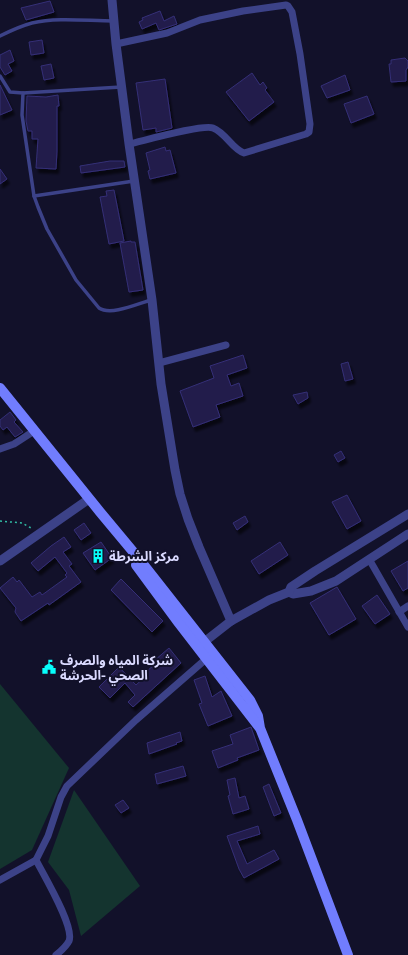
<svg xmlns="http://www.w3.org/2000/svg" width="408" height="955" font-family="'Fira Sans Condensed','Noto Sans Arabic',sans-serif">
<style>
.green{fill:#14342f}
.building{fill:#211d4b;stroke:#352f77;filter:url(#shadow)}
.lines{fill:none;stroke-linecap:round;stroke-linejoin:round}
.path{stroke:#31bca4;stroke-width:1.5;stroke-dasharray:2 3;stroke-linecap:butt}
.service{stroke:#3c4288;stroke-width:3.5}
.minor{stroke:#3c4288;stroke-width:7}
.tertiary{stroke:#3c4288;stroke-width:9}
.secondary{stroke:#717dfe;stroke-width:10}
.labels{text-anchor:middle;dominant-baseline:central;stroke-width:4;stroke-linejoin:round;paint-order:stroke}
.poi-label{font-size:13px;font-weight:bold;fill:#dadaff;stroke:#12112a;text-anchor:start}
</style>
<defs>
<filter id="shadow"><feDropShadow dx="2.5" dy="4.5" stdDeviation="1" flood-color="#0009"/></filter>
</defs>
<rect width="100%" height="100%" fill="#12112a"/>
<g class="green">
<path d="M0,684L69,768L32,850L0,869Z"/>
<path d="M74,790L140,886L81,936L69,890L48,862Z"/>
</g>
<g class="building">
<path d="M50,1L54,12L26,20L21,8Z"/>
<path d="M160,11L164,21L174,16L177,24L159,30L156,23L142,29L139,22L143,20L142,18Z"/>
<path d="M42,40L44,53L31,55L29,42Z"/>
<path d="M10,50L14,61L8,64L12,71L5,75L0,67V55Z"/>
<path d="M405,58L408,61V67L406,70V81L391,82L389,64H391V60Z"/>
<path d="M51,64L54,78L44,80L41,66Z"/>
<path d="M252,73L260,85L263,82L267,88L265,90L274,102L249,121L226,92Z"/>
<path d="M345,75L350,90L327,98L321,86Z"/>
<path d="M165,79L172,128L156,132V128L143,130L136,83Z"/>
<path d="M0,85L12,110L0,115Z"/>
<path d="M58,95L59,106H57V151L56,169L36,168L38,139H32V131H28L26,121L27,96L46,97Z"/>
<path d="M367,96L374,114L351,123L344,104Z"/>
<path d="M165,147L166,151L170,150L176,173L150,179L148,171L150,170L146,153Z"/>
<path d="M110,161H124L125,167L81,173L80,166Z"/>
<path d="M0,169L7,179L0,184Z"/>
<path d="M114,190L124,241L109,244L100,197L107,196L106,191Z"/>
<path d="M131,241V242H135L143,290L129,292L120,243Z"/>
<path d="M243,355L247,368L227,375L231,386L239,383L243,396L216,405L220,417L193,427L180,391L214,378L210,366Z"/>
<path d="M348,362L353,379L345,381L341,364Z"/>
<path d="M307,392L308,398L298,404L293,395Z"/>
<path d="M10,412L16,420L14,422L23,432L15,437L7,427L3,430L0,426V420Z"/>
<path d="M341,451L345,458L338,462L334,455Z"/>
<path d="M347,495L361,521L347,529L332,502Z"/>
<path d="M245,516L248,522L237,530L233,523Z"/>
<path d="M84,523L91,533L81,540L74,530Z"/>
<path d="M64,537L71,547L63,552L72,564L69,566L81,582L49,605L48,603L21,621L15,612L16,608L0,588L13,577L17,582L19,580L32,597L40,592L42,595L67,577L65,575L67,573L55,557L38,571L31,563L51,546Z"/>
<path d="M101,542L112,558L95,570L83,553Z"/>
<path d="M280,542L288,555L259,574L251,561Z"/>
<path d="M408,561V588L403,591L391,571Z"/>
<path d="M121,579L163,621L152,632L111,590Z"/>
<path d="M337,587L356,619L329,635L310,603Z"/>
<path d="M377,595L390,614L375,624L362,606Z"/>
<path d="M169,648L181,663L133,707L128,702L135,695L125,683L110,698L99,687L119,667L136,685L146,676L144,674L157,662L155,660Z"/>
<path d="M205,676L212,697L221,691L232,716L208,726L199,704L202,703L194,680Z"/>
<path d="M251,727L259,750L237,758L238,760L218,768L212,751L233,744L230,735Z"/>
<path d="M180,732L182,741L176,743L177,744L149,754L147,743Z"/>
<path d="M183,766L186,776L157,784L155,774Z"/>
<path d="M235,778L239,798L245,796L249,809L233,814L228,796L230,795L227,780Z"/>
<path d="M269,784L281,813L274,816L263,787Z"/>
<path d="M123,800L129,808L121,813L115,805Z"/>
<path d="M258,826L260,834L237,841L247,864L274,850L279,859L244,878L239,869L227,836Z"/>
</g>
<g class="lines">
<path class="path" d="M0,521L22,523L33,529"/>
<g class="service">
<path d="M0,36C10,31 21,26 32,23C58,17 87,21 114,21"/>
<path d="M0,76L10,92L23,93L22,115L34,196L38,207L47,229L76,280L99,308C111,316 137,304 151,300"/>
<path d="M23,93L121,87"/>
<path d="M34,196L134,181"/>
</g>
<g class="minor">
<path d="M116,44L167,33L200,20L243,11L286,5L288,6L292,12L300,54L310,124L309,132L306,134L244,153C232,149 226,133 213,128C203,124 143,141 129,144"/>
<path d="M159,363L226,345"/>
<path d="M0,449L14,444L34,431"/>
<path d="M369,559L408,627"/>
<path d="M399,612L408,606"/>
<path d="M36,860C43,874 75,927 69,941C66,947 61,951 56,955"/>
<path d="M0,880L36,860L48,836L61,797L67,786L136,720L206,659"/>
</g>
<g class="tertiary">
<path d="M112,0L116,44L129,144L152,300L161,384L175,470L180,494L188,519L199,547L231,621"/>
<path d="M0,561L89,499"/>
<path d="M289,592L293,594L311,591L336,581L408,534"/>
<path d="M199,646L231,621L269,600L289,592L291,587L315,571L408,514"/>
</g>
<g class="secondary">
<path d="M0,388L100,512L140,560L250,700L258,716L260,728L297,820L348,955"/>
<path d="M136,565L178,622L259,727"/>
</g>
</g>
<defs>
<symbol id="building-bare" viewBox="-9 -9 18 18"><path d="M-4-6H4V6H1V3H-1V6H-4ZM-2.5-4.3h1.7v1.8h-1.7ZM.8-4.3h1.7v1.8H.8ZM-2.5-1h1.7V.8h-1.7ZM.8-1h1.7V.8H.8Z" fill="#07fefb" stroke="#12112a" stroke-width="2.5" paint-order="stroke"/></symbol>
<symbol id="civic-bare" viewBox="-9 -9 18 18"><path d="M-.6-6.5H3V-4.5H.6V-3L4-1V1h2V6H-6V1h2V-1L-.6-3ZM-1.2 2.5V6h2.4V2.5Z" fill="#07fefb" stroke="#12112a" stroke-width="2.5" paint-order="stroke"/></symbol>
</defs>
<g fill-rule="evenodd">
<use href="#building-bare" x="88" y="546" width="20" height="20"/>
<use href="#civic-bare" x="39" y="657" width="20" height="20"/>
</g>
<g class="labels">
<g class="poi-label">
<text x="109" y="556">مركز الشرطة</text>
<text x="60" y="660">شركة المياه والصرف<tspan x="60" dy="15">الصحي -الحرشة</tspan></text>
</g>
</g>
</svg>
